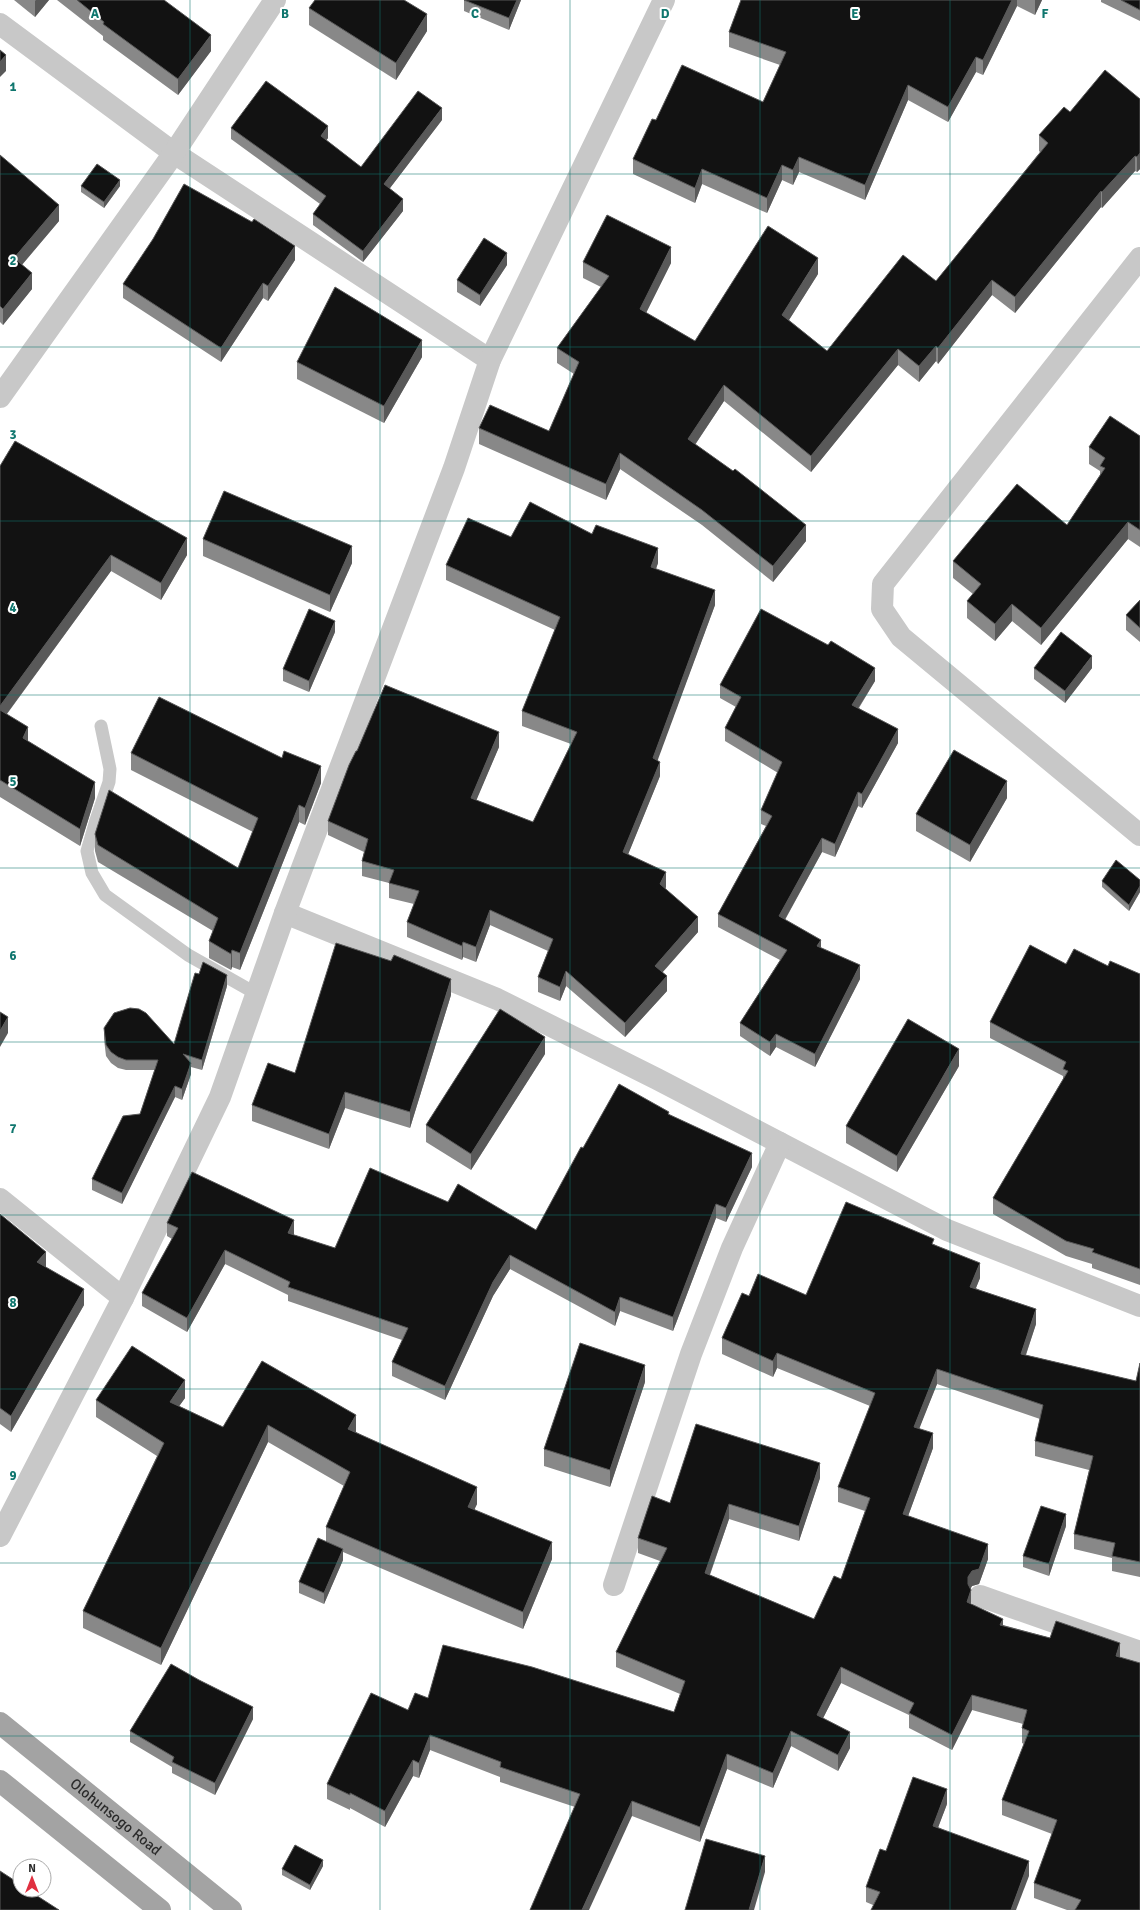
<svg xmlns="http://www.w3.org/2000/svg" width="1140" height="1910" font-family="Signika,sans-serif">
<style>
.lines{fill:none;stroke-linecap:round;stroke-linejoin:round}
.lane{stroke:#c8c8c8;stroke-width:13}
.street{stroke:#c8c8c8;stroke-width:22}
.primary{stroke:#a3a3a3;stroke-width:22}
.wall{fill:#888}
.shaded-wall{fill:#595959}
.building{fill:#121212;stroke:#595959}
.grid{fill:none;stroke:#0f766e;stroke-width:1;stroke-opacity:0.55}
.labels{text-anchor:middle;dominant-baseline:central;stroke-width:4;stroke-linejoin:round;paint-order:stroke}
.street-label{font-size:15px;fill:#2b2b2b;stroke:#fff}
.grid-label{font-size:13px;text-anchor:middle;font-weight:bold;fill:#0f766e;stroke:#fff;stroke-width:4;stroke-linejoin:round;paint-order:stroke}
</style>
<rect width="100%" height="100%" fill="#fff"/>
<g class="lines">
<path class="lane" d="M101,726L110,769L109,782L96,820L87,851L92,873L105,895L188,955L257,994"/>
<g class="street">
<path d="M0,24L174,153L490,360"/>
<path d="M1140,258L883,584L882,609L901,637L1140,835"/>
<path d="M0,397L174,153L275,0"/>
<path d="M285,913L497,999L657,1079L947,1230L1140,1306"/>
<path d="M0,1199L123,1298"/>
<path d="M0,1536L123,1298L220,1097L285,913L454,468L490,360L664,0"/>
<path d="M614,1585L691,1354L732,1248L780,1143"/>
<path d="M980,1596L1140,1652"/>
</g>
<g class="primary">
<path id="s1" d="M0,1723L231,1910"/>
<path d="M0,1781L160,1910"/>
</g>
</g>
<g class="wall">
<path d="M14,0H49L35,17Z"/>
<path d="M57,0H164L211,51L178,95L103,40V36Z"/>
<path d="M464,0H521L509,30L464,11Z"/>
<path d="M741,0H1042L1035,15L1017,6L983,75L976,72L948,122L908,100L865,200L799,172L793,185L782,180L767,213L702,184L695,203L633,174V159L656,120L763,102L780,65L729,47V32Z"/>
<path d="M1101,0H1140V21L1101,2Z"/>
<path d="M309,8L427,31L396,80L309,25Z"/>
<path d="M1140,99V169L1137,172L1135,171L1102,208L1101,207L1015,313L992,295L938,364L936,361L919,382L898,365L811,472L724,401L695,445L806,541L773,582L702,525L620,469L606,500L479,444V428L549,431L574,374L557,363V348L601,287L583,278V262L671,263L646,313L695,341L818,274L789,320L827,351L936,281L1040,152L1039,151V135L1070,112Z"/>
<path d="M442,120L389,189L403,211L363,262L313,225V214L320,204L231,139V128L328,138L326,140L361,167Z"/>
<path d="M0,155L59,221L22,265L32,289L3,325L0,322Z"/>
<path d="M81,186H120L104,208L81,192Z"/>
<path d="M295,260L268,301L263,298L221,362L123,298V284Z"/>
<path d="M507,265L480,306L457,292V280Z"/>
<path d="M422,357L384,423L297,379V362Z"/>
<path d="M1140,436V547L1128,539L1041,645L1012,621L995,641L967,618V601L973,594L953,578V561L1067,525L1100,475V471L1089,464V447Z"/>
<path d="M0,466L187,555L161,600L111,571L7,714L28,742L95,798L80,846L0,797Z"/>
<path d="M592,534L658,563L656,569L715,605L657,760L660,776L628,854L666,887L665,889L698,932L662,972L667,991L625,1037L566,986L560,1001L538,992V977L548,951L490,925L476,962L463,957L462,960L407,937V922L414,904L389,898V883L362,876V861L364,852L328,835V821L357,751L499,747L476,800L533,822L571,744L522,726V711L555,630L446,580V565L511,537Z"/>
<path d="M203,539L352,563L330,612L203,556Z"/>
<path d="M1140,600V642L1126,630V615Z"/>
<path d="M335,632L309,692L283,681V669Z"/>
<path d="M1034,668H1092L1065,703L1034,679Z"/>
<path d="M875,681L859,708L898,743L862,808L858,806L835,857L822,852L785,920L860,979L815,1067L776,1047L770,1056L740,1036V1023L780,960L718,927V914L766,826L761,824V810L778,773L725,741V728L736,707L720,698V685Z"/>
<path d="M131,753L321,783L305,825L299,822L240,970L232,967L231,970L209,958V941L213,931L98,862L95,851V834L238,868L253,832L131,770Z"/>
<path d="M1007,798L970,862L916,831V814Z"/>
<path d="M1140,880V892L1129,911L1102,887V881Z"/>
<path d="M1066,964L1108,966L1140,974V1285L1092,1268V1264L1066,1256L993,1214V1198L1063,1079V1076L990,1038V1022Z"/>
<path d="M227,986L202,1070L191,1067V1074L182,1100L175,1097L122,1204L92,1190V1179L140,1114L155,1070H126L118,1068L111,1063L106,1056L104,1039V1028L174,1044Z"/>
<path d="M451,995L410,1128L345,1108L329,1149L252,1121V1105L295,1073Z"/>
<path d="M545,1054L471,1170L426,1142V1125Z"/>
<path d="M959,1066L897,1172L846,1143V1126Z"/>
<path d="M669,1115L752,1167L726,1222L716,1218L673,1331L620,1311L615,1326L510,1269L493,1296L445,1400L392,1376V1362L402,1340L288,1301V1295L225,1264L187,1332L142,1306V1293L172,1239L167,1236V1223L294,1235L335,1248L448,1202L536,1230L583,1148Z"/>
<path d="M0,1214L46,1267L84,1305L11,1432L0,1424Z"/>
<path d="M934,1244L980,1278L976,1288L1036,1324L1026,1355L1136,1381L1140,1363V1577L1112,1571V1558L1074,1549V1534L1089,1470L1035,1456V1441L1040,1419L937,1384L919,1428L933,1448L908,1516L988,1559L979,1584L972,1586L971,1588V1604L1003,1625L1120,1657L1140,1910H1067L1034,1898V1883L1052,1834L1002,1815V1800L1024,1744L1022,1743V1728L1023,1724L972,1710L952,1750L909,1728V1715L841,1683L823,1718L850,1748L838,1771L791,1746L773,1788L727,1769L700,1842L632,1816L575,1807L500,1782V1777L430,1750L419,1778L413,1776L385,1827L350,1808V1810L327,1799V1784L408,1710L428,1698L674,1712L680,1694L616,1667V1652L660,1561L638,1553V1538L670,1503L820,1478L799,1541L729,1519L710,1575L814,1619L841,1579L865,1511L838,1502V1487L870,1406L777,1368L773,1377L722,1354V1338L749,1296L806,1295Z"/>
<path d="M262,1361L356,1432L477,1504L474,1509L552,1559L523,1629L343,1552V1560L324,1604L299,1593V1582L326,1541V1527L344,1486L268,1442L161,1665L83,1628V1611L157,1456L96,1417V1400L185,1398L179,1406L223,1427Z"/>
<path d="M645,1382L610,1487L544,1466V1449Z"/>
<path d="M1066,1526L1049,1576L1023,1567V1556Z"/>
<path d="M253,1719L215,1795L172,1773V1767L130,1742V1731Z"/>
<path d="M947,1804L938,1827L1029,1876L873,1905L866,1902V1887L886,1851Z"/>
<path d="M323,1866L310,1890L282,1875V1869Z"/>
</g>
<g class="shaded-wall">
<path d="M36,0H49L35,17V1Z"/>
<path d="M517,0H521L509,30V18Z"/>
<path d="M1012,0H1017V6L983,75V60Z"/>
<path d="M1035,0H1042L1035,15Z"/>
<path d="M427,14V31L396,80V63Z"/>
<path d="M211,35V51L178,95V79Z"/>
<path d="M6,55V71L0,77V62Z"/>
<path d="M976,57V72L948,122V107Z"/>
<path d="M908,85V100L865,200V185Z"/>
<path d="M442,108V120L384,196V184Z"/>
<path d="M328,126V138L321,148V136Z"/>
<path d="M1140,153V169L1137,172V157Z"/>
<path d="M1135,156V171L1102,208V192Z"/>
<path d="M799,157V172L793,185V170Z"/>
<path d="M782,165V180L767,213V198Z"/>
<path d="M702,169V184L695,203V188Z"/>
<path d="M120,180V186L104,208V202Z"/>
<path d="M1101,191V207L1015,313V297Z"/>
<path d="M403,199V211L363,262V251Z"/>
<path d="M59,205V221L14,274V258Z"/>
<path d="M295,246V260L268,301V286Z"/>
<path d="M671,247V263L640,325V309Z"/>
<path d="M507,253V265L480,306V295Z"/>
<path d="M818,258V274L782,331V315Z"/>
<path d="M32,273V289L3,325V309Z"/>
<path d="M992,280V295L938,364V348Z"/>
<path d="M263,283V298L221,362V348Z"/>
<path d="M422,340V357L384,423V406Z"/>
<path d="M936,346V361L919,382V366Z"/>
<path d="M898,349V365L811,472V456Z"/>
<path d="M724,385V401L688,455V439Z"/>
<path d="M620,453V469L606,500V484Z"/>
<path d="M1128,522V539L1041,645V628Z"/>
<path d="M806,525V541L773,582V566Z"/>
<path d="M187,538V555L161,600V583Z"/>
<path d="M352,546V563L330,612V595Z"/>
<path d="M658,548V563L651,582V567Z"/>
<path d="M111,555V571L0,723V706Z"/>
<path d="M715,590V605L653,773V758Z"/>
<path d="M1012,604V621L995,641V624Z"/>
<path d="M335,621V632L309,692V681Z"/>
<path d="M1092,656V668L1065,703V691Z"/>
<path d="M875,668V681L852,718V705Z"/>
<path d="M28,727V744L23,738Z"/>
<path d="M898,729V743L862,808V794Z"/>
<path d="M499,732V747L471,813V798Z"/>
<path d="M660,762V776L623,867V852Z"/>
<path d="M321,766V783L305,825V808Z"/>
<path d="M1007,781V798L970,862V845Z"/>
<path d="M95,782V798L80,846V829Z"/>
<path d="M858,792V806L835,857V844Z"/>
<path d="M299,805V822L240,970V953Z"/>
<path d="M822,838V852L779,930V916Z"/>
<path d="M666,872V887L660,899V884Z"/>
<path d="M1140,886V892L1129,911V905Z"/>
<path d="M490,910V925L476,962V947Z"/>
<path d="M698,917V932L655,981V966Z"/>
<path d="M821,940V954L817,946Z"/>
<path d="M463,942V957L462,960V946Z"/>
<path d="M232,950V967L231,970V954Z"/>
<path d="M860,965V979L815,1067V1054Z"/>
<path d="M566,971V986L560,1001V987Z"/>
<path d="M227,975V986L202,1070V1060Z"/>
<path d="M667,976V991L625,1037V1023Z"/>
<path d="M451,979V995L410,1128V1112Z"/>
<path d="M8,1017V1033L0,1047V1031Z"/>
<path d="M776,1034V1047L770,1056V1042Z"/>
<path d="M545,1037V1054L471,1170V1154Z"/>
<path d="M959,1049V1066L897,1172V1156Z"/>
<path d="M191,1063V1074L182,1100V1089Z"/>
<path d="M175,1086V1097L122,1204V1193Z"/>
<path d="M345,1092V1108L329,1149V1134Z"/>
<path d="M752,1153V1167L726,1222V1208Z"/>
<path d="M716,1204V1218L673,1331V1317Z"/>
<path d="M294,1220V1234L288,1247V1233Z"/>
<path d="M225,1250V1264L187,1332V1318Z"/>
<path d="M46,1252V1268L37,1262Z"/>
<path d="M510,1255V1269L493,1296L445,1400V1386L493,1282Z"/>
<path d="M980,1263V1278L970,1302V1287Z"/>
<path d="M84,1289V1305L11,1432V1416Z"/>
<path d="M620,1297V1311L615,1326V1312Z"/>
<path d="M1036,1309V1324L1021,1369V1354Z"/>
<path d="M777,1353V1368L773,1377V1361Z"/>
<path d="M645,1365V1382L610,1487V1470Z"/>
<path d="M937,1369V1384L914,1442V1427Z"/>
<path d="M185,1380V1398L170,1419V1402Z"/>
<path d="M356,1415V1433L348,1429Z"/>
<path d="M268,1425V1442L161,1665V1648Z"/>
<path d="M933,1433V1448L903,1530V1514Z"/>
<path d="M820,1463V1478L799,1541V1526Z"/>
<path d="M477,1487V1504L468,1524V1507Z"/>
<path d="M729,1504V1519L705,1588V1573Z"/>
<path d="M1066,1514V1526L1049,1576V1564Z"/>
<path d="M552,1542V1559L523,1629V1612Z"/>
<path d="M988,1544V1559L979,1584L972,1586L968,1592V1577Z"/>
<path d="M343,1549V1560L324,1604V1593Z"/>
<path d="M971,1590V1605L967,1602Z"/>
<path d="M1003,1619V1634L1000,1625Z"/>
<path d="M1120,1643V1658L1116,1656Z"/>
<path d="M841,1667V1683L817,1730V1715Z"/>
<path d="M972,1695V1710L952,1750V1735Z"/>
<path d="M253,1707V1719L215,1795V1783Z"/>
<path d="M791,1731V1746L773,1788V1773Z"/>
<path d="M850,1732V1748L838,1771V1755Z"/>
<path d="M430,1735V1750L419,1778V1763Z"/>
<path d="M727,1754V1769L700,1842V1827Z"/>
<path d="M413,1760V1776L385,1827V1811Z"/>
<path d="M947,1789V1804L933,1841V1826Z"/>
<path d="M632,1801V1816L589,1910H582Z"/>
<path d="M765,1856V1872L754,1910H749Z"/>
<path d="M323,1860V1866L310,1890V1885Z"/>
<path d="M1029,1861V1876L1016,1910H1011Z"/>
</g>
<g class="building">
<path d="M77,0H164L211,35L178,79L103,24L104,22Z"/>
<path d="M315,0H404L427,14L396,63L309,8Z"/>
<path d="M464,0H517L509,18Z"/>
<path d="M741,0H1012L983,60L976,57L948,107L908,85L865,185L799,157L793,170L782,165L767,198L702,169L695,188L633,159L652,119L656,120L682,65L763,102L786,52L729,32Z"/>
<path d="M1121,0H1140V10Z"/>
<path d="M0,50L6,55L0,62Z"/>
<path d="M1105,70L1140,99V153L1137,157L1135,156L1102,192L1101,191L1015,297L992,280L938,348L936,346L919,366L898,349L811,456L724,385L688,439L733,471L735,469L806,525L773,566L702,510L620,453L606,484L479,428L490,405L549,431L579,362L557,348L609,276L583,262L607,215L671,247L640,309L695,341L768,226L818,258L782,315L827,351L903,255L936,281L1048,143L1039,135L1064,107L1070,112Z"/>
<path d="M266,81L328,126L321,136L361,167L418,91L442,108L384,184L403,199L363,251L313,214L326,196L231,128Z"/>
<path d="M0,155L59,205L14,258L32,273L3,309L0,306Z"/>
<path d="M97,164L120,180L104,202L81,186Z"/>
<path d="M184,184L252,222L254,219L295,246L268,286L263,283L221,348L123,284L153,239Z"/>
<path d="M484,238L507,253L480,295L457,280Z"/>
<path d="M335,287L422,340L384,406L297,362Z"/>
<path d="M1110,416L1140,436V530L1128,522L1041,628L1012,604L995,624L967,601L981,584L953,561L1017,484L1067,525L1105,468L1100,466L1105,458L1089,447Z"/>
<path d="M15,441L187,538L161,583L111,555L0,706V466Z"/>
<path d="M224,491L352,546L330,595L203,539Z"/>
<path d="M530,502L592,534L596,525L658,548L651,567L715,590L653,758L660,762L623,852L666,872L660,884L698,917L655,966L667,976L625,1023L566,971L560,987L538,977L553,939L490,910L476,947L463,942L462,946L407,922L419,891L389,883L394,870L362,861L368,839L328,821L349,765L356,751H357L385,685L499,732L471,798L533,822L577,732L522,711L560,617L446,565L468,518L511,537Z"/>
<path d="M1140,600V628L1126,615Z"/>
<path d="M309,609L335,621L309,681L283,669Z"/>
<path d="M761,609L828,645L831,641L875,668L852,705L898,729L862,794L858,792L835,844L822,838L779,916L821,940L817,946L860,965L815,1054L776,1034L770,1042L740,1023L787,950L718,914L772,816L761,810L782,762L725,728L741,697L720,685Z"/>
<path d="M1061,632L1092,656L1065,691L1034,668Z"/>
<path d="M159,697L282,758L284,751L321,766L305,808L299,805L240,953L232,950L231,954L209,941L218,918L98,845L95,834L109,790L238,868L258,818L131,753Z"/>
<path d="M0,710L28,727L23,738L95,782L80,829L0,780Z"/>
<path d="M954,750L1007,781L970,845L916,814Z"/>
<path d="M1116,860L1140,880V886L1129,905L1102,881Z"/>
<path d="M336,943L391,961L394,955L451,979L410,1112L345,1092L329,1134L252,1105L268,1063L295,1073Z"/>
<path d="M1030,945L1066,964L1074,949L1108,966L1110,961L1140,974V1269L1092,1252L1094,1249L1066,1241L993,1198L1068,1071L1063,1069L1066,1062L990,1022Z"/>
<path d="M203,962L227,975L202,1060L183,1054L191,1063L182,1089L175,1086L122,1193L92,1179L123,1116L140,1114L158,1060H126L118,1057L111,1052L106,1045L104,1028L114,1013L130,1008L139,1009L146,1013L174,1044L195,973L199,974Z"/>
<path d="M500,1009L545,1037L471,1154L426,1125Z"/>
<path d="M0,1012L8,1017L0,1031Z"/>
<path d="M908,1019L959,1049L897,1156L846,1126Z"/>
<path d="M619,1084L669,1112L668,1114L752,1153L726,1208L716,1204L673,1317L620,1297L615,1312L510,1255L493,1282L445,1386L392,1362L408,1328L288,1287L290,1282L225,1250L187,1318L142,1293L178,1228L167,1223L192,1172L294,1220L288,1233L335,1248L370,1168L448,1202L458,1184L536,1230L581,1147L583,1148Z"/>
<path d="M846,1202L934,1239L932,1244L980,1263L970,1287L1036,1309L1021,1354L1136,1381L1140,1363V1562L1112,1556L1115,1543L1074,1534L1093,1456L1035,1441L1043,1405L937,1369L914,1427L933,1433L903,1514L988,1544L979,1569L972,1571L968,1577V1584L971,1590L967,1602L1003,1619L1000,1625L1050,1638L1056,1621L1120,1643L1116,1656L1140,1663V1910H1075L1081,1900L1034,1883L1057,1820L1002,1800L1029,1731L1022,1728L1027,1710L972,1695L952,1735L909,1713L914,1703L841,1667L817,1715L850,1732L838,1755L791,1731L773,1773L727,1754L700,1827L632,1801L582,1910H530L580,1794L500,1767L501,1762L430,1735L419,1763L413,1760L385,1811L350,1793V1795L327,1784L371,1693L408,1710L415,1693L428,1698L443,1645L532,1667L674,1712L685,1681L616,1652L667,1548L638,1538L652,1496L670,1503L696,1424L820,1463L799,1526L729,1504L705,1573L814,1619L834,1576L841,1579L870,1498L838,1487L875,1393L777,1353L773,1361L722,1338L742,1293L749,1296L758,1274L806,1295Z"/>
<path d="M0,1214L46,1252L37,1262L84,1289L11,1416L0,1408Z"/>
<path d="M580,1343L645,1365L610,1470L544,1449Z"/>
<path d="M132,1346L185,1380L170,1402L223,1427L262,1361L356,1415L348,1429L477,1487L468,1507L552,1542L523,1612L326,1527L350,1472L268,1425L161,1648L83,1611L164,1443L96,1400Z"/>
<path d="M1041,1506L1066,1514L1049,1564L1023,1556Z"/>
<path d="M318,1538L343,1549L324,1593L299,1582Z"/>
<path d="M171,1664L199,1680L253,1707L215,1783L172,1762L174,1757L130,1731Z"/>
<path d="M913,1777L947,1789L933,1826L1029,1861L1011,1910H871L880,1892L866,1887L880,1849L886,1851Z"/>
<path d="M706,1839L765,1856L749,1910H685Z"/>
<path d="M295,1845L323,1860L310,1885L282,1869Z"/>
<path d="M0,1871L20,1884V1890H28L59,1910H0Z"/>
</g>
<path class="grid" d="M190,0V1910M380,0V1910M570,0V1910M760,0V1910M950,0V1910M0,174H1140M0,347H1140M0,521H1140M0,695H1140M0,868H1140M0,1042H1140M0,1215H1140M0,1389H1140M0,1563H1140M0,1736H1140"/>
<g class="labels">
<g class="street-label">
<text stroke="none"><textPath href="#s1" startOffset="149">Olohunsogo Road</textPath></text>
</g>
</g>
<g class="grid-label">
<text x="95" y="18">A</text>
<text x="285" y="18">B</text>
<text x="475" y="18">C</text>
<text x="665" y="18">D</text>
<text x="855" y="18">E</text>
<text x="1045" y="18">F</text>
<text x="13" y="91">1</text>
<text x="13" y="265">2</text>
<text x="13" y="439">3</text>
<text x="13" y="612">4</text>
<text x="13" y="786">5</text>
<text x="13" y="960">6</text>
<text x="13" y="1133">7</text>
<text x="13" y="1307">8</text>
<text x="13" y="1480">9</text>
</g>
<g transform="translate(32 1878)"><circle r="19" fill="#ffffff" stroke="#aaaaaa"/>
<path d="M0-3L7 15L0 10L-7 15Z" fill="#e03040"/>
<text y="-6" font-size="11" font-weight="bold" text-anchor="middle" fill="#2b2b2b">N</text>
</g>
</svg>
